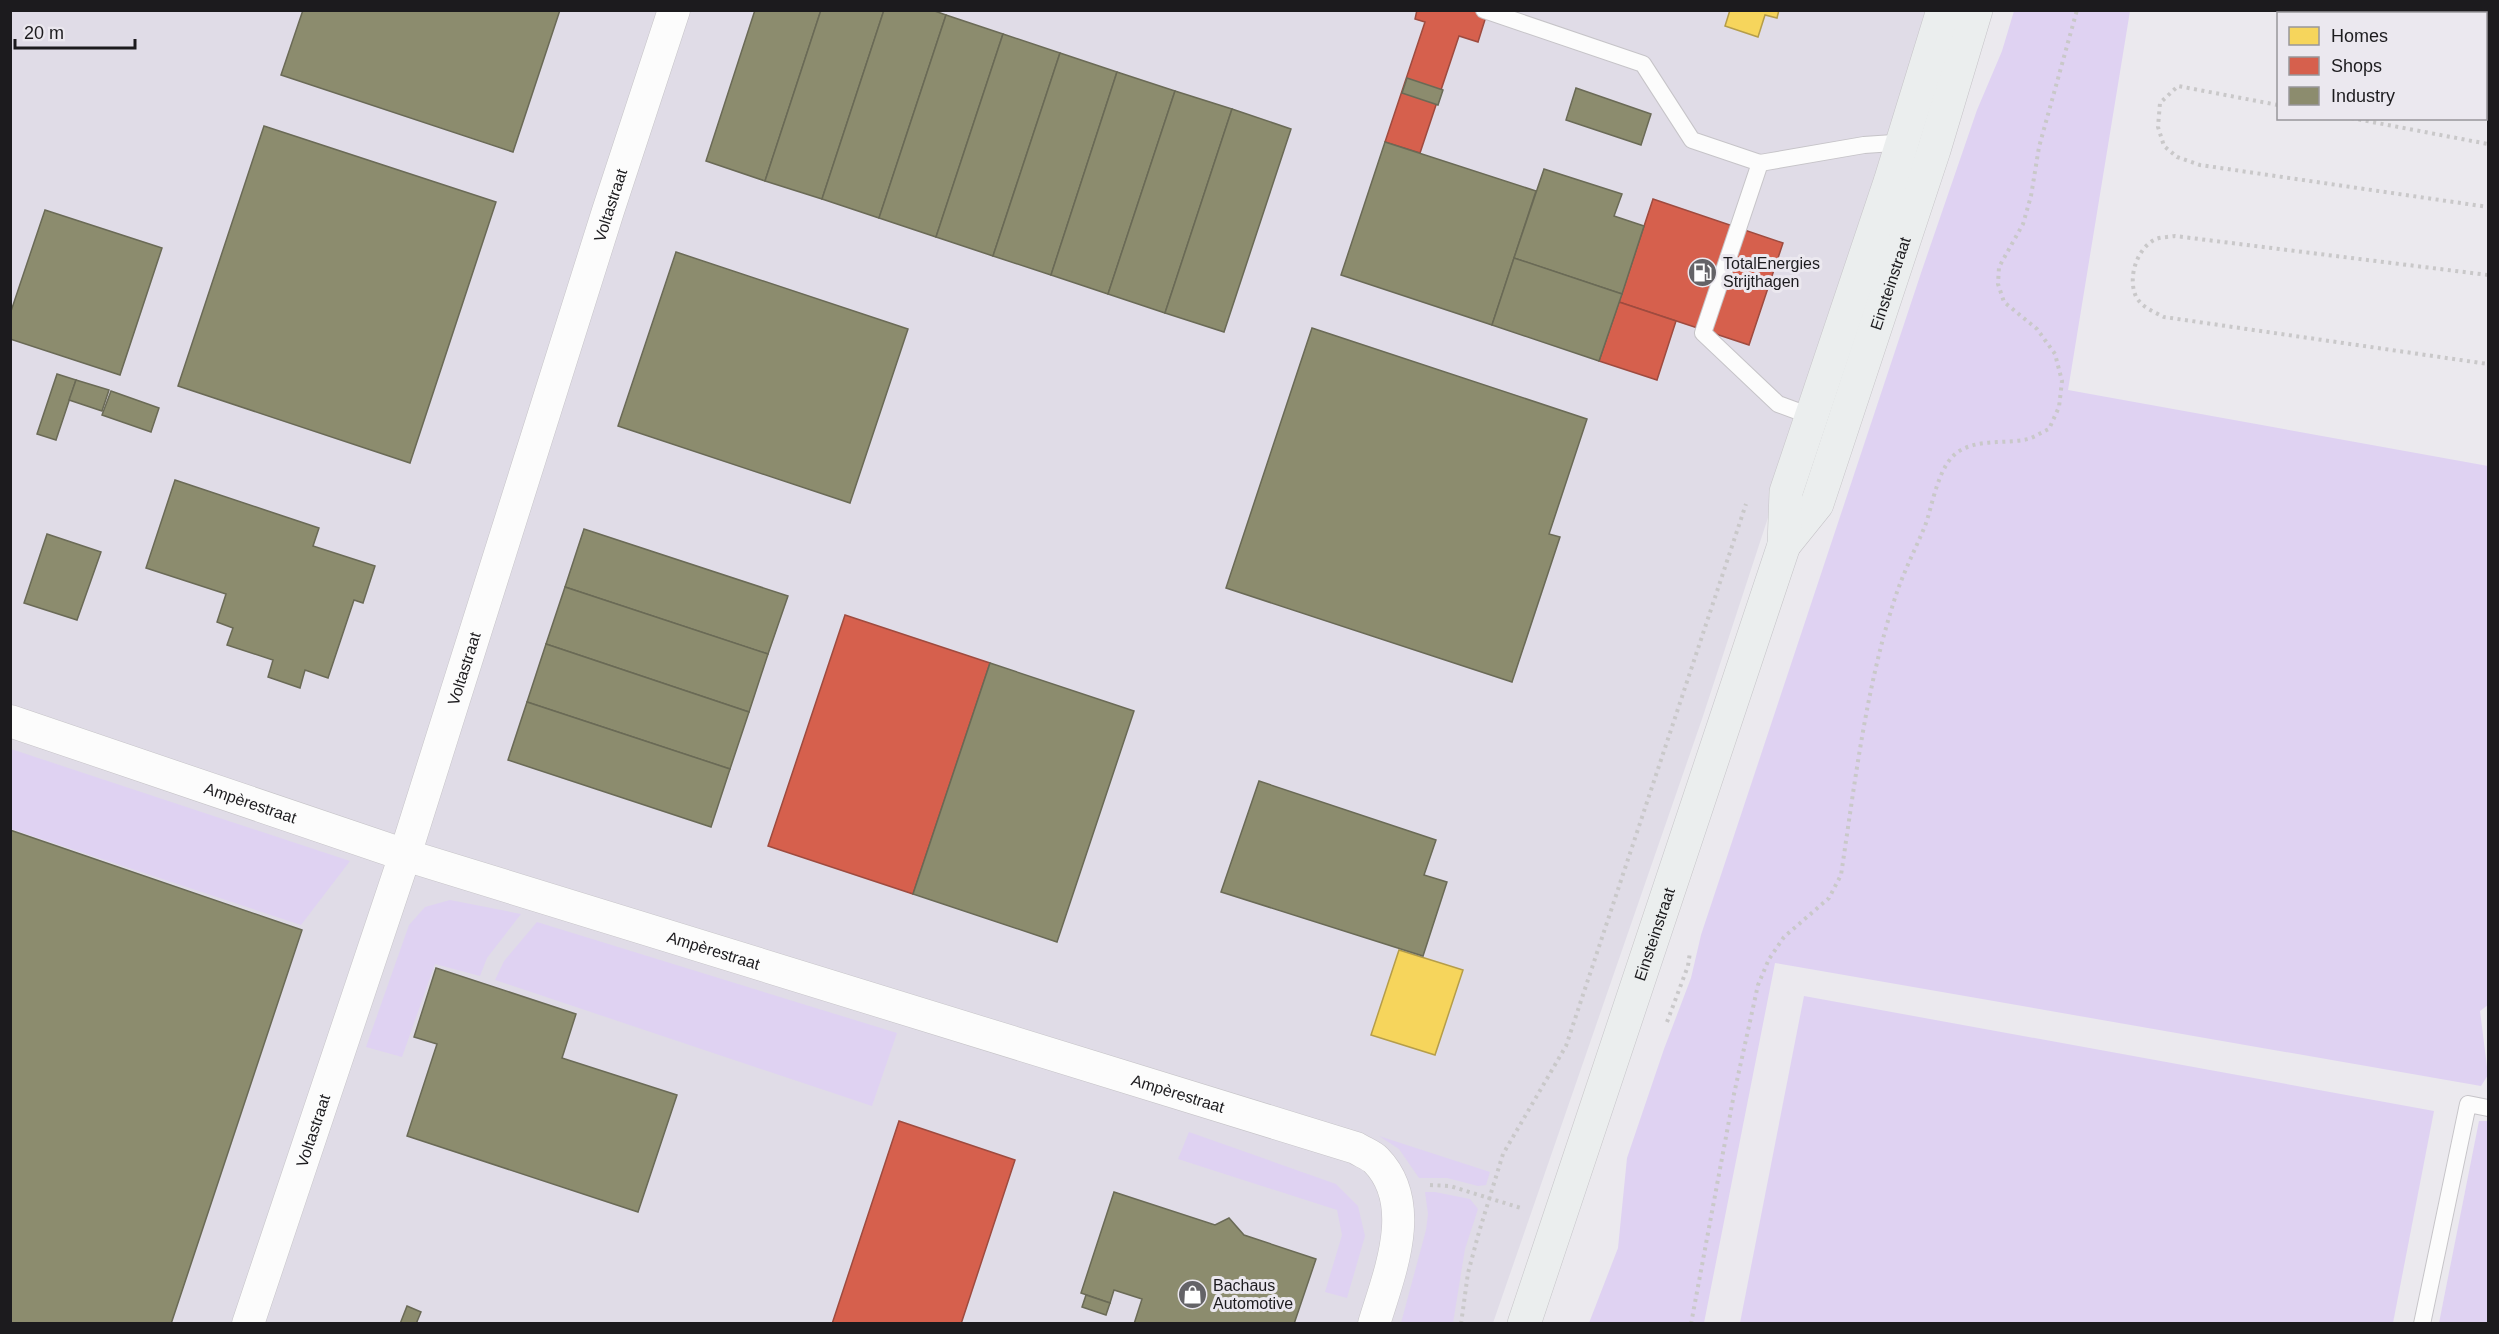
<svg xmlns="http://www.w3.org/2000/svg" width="2499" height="1334" font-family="Arial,sans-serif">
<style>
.built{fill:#e0dce7}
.green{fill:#dfd2f2}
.homes{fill:#f6d55c;stroke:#b59d49;stroke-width:1.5}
.shops{fill:#d6604d;stroke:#9e4b3f;stroke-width:1.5}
.industry{fill:#8c8c6e;stroke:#6a6a56;stroke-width:1.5}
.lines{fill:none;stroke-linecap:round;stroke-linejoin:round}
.lane-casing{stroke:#c6c4c8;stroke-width:18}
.street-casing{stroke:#c6c4c8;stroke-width:33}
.secondary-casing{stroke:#c6c4c8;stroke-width:34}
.path{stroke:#c9c8c9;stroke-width:4;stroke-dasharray:3 4.5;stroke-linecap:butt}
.lane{stroke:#fcfcfc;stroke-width:16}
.street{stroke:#fcfcfc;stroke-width:32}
.secondary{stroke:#ebeeee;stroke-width:33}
.labels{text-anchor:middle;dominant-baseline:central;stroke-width:6;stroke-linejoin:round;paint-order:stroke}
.street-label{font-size:16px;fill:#1c1b1e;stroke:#ebe8ef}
.poi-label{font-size:16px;fill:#1c1b1e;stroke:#ebe8ef;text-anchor:start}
</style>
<rect width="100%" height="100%" fill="#ebe9ee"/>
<path class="built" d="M10,11H1934L1702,719L1493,1323H11Z"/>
<g class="green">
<path d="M2014,11H2130L2068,390L2488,466V1005L2480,1011L2488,1075L2481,1086L1775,963L1704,1323H1589L1618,1248L1627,1158L1664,1049L1691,978L1701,935L1921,273L1977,110L2002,51Z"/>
<path d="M11,749L350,861L301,925L11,829Z"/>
<path d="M450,900L521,914L487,958L480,976L435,964L402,1057L366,1047L409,925L425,907Z"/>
<path d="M537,922L897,1033L872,1106L495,980L504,961Z"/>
<path d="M1804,996L2434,1111L2393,1323H1740Z"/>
<path d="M2479,1121H2488V1323H2439Z"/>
<path d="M1189,1132L1336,1184L1358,1206L1365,1236L1347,1298L1325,1292L1342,1235L1337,1210L1178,1159Z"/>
<path d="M1379,1136L1490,1172L1486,1185L1478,1186L1447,1178H1419L1399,1149Z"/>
<path d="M1425,1192H1435L1470,1199L1478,1209L1465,1249L1453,1323H1401L1426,1230L1428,1214Z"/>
</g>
<g class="homes">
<path d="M1730,10H1779L1777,18L1765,15L1758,37L1725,26Z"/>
<path d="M1399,950L1463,970L1435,1055L1371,1035Z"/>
</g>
<g class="shops">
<path d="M1417,10H1488L1478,42L1459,36L1420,153L1385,142L1425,22L1415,19Z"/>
<path d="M1653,199L1783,243L1749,345L1619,302Z"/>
<path d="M1619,302L1676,321L1657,380L1599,361Z"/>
<path d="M845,615L990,663L913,894L768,846Z"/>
<path d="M899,1121L1015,1160L961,1324H832Z"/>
</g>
<g class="industry">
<path d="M303,10H560L513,152L281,75Z"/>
<path d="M755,10H821L765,181L706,161Z"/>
<path d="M821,10H884L822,199L765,181Z"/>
<path d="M884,10H932L946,15L879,218L822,199Z"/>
<path d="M946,15L1003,34L936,237L879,218Z"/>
<path d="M1003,34L1060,53L993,256L936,237Z"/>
<path d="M1060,53L1117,72L1051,275L993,256Z"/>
<path d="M1117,72L1175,91L1108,294L1051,275Z"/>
<path d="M1407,78L1443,90L1438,105L1402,93Z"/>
<path d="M1576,88L1651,114L1641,145L1566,120Z"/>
<path d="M1175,91L1232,109L1165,313L1108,294Z"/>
<path d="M1232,109L1291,129L1224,332L1165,313Z"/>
<path d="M264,126L496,202L410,463L178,386Z"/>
<path d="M1385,142L1536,191L1492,325L1341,275Z"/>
<path d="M1544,169L1622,194L1614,216L1644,226L1622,294L1514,258Z"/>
<path d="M45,210L162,248L120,375L10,339V314Z"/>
<path d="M676,252L908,329L850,503L618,426Z"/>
<path d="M1514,258L1622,294L1599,361L1492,325Z"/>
<path d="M1312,328L1587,419L1549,534L1560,537L1512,682L1226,588Z"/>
<path d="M57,374L76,380L56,440L37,434Z"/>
<path d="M76,380L109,390L102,411L69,400Z"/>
<path d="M111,391L159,408L151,432L102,415Z"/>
<path d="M175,480L319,528L313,546L375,566L363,603L354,600L328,678L305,670L300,688L268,677L273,660L227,645L233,628L217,622L226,594L146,568Z"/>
<path d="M584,529L788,596L768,654L565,587Z"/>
<path d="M47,534L101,552L77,620L24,603Z"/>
<path d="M565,587L768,654L749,712L546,644Z"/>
<path d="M546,644L749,712L730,769L527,702Z"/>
<path d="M990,663L1134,711L1057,942L913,894Z"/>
<path d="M527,702L730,769L711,827L508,760Z"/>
<path d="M1259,781L1436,840L1424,875L1447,882L1423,956L1221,892Z"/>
<path d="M10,830L302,930L171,1324H10Z"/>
<path d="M436,968L576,1014L562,1058L677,1095L638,1212L407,1136L437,1044L414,1037Z"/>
<path d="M1114,1192L1215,1225L1229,1218L1244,1235L1316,1259L1294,1324H1134L1142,1299L1114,1290L1110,1303L1081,1293Z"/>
<path d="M1086,1295L1110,1303L1106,1315L1082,1307Z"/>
<path d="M407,1306L421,1312L416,1324H400Z"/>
</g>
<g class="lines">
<defs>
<g id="lane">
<path d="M1484,10L1643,64L1692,140L1760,163"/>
<path d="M1816,418L1778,404L1703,333L1760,163L1864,145L1908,142"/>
<path d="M2422,1324L2468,1104L2488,1108"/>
</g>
<g id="street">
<path id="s1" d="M10,721L405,855L1356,1148C1362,1152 1371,1155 1376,1160C1419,1204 1389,1274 1374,1324"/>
<path id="s2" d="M248,1324L405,855L608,211L674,10"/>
</g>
<g id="secondary">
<path id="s3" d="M1784,545L1817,504L1934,150L1976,10"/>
<path id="s4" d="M1524,1324L1784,545L1786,492L1890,182L1943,10"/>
</g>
</defs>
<use href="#lane" class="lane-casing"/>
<use href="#street" class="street-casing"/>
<use href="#secondary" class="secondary-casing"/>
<g class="path">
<path d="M2278,105L2178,86L2160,103L2158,127L2164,146L2177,157L2200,165L2488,207"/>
<path d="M2351,118L2488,144"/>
<path d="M2488,275L2175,236C2169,237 2161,237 2156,239C2138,247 2128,275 2135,294C2139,306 2154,312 2164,317L2488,364"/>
<path d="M1667,1022L1688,966L1690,952"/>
<path d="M1430,1185L1450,1186L1524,1209"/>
<path d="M1461,1324L1468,1273L1479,1232L1503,1154L1566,1046L1746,504"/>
<path d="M1691,1324L1734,1094L1758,985L1769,959L1784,937L1829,898L1841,875C1855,782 1866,687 1895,598C1903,573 1915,550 1925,526C1933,505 1938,462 1961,450C1981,439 2007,444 2028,439C2035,437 2042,432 2049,429L2059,407L2062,381L2055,354L2037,329L2004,302L1998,284L1999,267L2023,224L2031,196L2039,147L2077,10"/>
</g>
<use href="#lane" class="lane"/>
<use href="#street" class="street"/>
<use href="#secondary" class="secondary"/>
</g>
<defs>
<symbol id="fuel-disc" viewBox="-11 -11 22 22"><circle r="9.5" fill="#646367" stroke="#ebe8ef"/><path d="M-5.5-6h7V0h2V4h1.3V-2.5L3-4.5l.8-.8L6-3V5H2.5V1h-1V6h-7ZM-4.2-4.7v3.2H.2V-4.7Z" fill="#fff"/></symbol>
<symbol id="shop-disc" viewBox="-11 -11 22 22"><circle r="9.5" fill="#646367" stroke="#ebe8ef"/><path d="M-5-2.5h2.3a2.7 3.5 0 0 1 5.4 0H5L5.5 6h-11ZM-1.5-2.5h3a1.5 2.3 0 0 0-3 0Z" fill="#fff"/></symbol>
</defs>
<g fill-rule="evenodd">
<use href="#fuel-disc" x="1686" y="256" width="33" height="33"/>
<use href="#shop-disc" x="1176" y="1278" width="33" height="33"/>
</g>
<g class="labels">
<g class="street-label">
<text stroke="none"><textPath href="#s2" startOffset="1176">Voltastraat</textPath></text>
<text stroke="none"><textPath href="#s3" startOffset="285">Einsteinstraat</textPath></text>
<text stroke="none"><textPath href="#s2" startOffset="690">Voltastraat</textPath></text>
<text stroke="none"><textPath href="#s1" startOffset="254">Ampèrestraat</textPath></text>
<text stroke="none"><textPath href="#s4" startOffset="411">Einsteinstraat</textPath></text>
<text stroke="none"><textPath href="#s1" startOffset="740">Ampèrestraat</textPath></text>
<text stroke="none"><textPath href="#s1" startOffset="1226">Ampèrestraat</textPath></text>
<text stroke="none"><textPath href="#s2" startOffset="204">Voltastraat</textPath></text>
</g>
<g class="poi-label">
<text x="1723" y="263">TotalEnergies<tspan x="1723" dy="18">Strijthagen</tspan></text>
<text x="1213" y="1285">Bachaus<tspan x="1213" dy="18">Automotive</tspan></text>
</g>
</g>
<rect width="2499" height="1334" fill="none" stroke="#1c1b1e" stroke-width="24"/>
<rect x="2277" y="12" width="210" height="108" fill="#ebe8ef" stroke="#98969b" stroke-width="1.5"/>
<rect x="2289" y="27" width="30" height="18" fill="#f6d55c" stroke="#98969b" stroke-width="1.5"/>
<text x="2331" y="42" font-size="18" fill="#1c1b1e">Homes</text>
<rect x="2289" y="57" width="30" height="18" fill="#d6604d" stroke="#98969b" stroke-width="1.5"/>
<text x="2331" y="72" font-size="18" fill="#1c1b1e">Shops</text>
<rect x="2289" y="87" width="30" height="18" fill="#8c8c6e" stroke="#98969b" stroke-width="1.5"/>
<text x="2331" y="102" font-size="18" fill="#1c1b1e">Industry</text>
<path d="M15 39v9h120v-9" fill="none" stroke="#1c1b1e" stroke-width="3"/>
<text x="24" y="39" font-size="18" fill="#1c1b1e" stroke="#ebe8ef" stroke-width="4.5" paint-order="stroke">20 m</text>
</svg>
